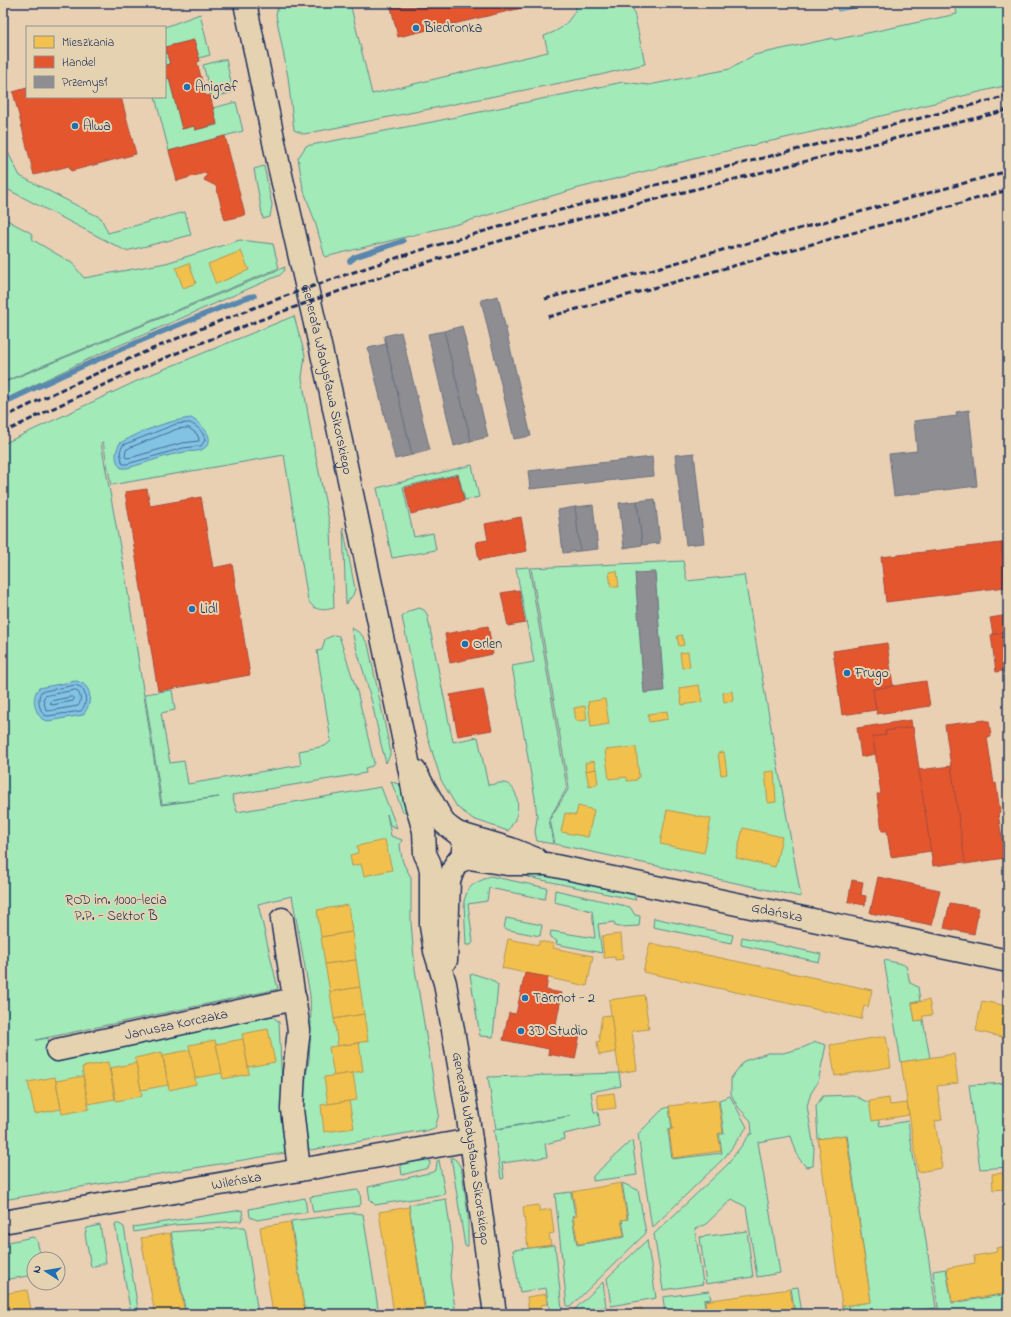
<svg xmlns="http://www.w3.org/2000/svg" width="1011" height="1317" font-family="'Indie Flower',sans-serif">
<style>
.green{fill:#a2eab8;stroke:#5e8c8b}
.water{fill:#82c3e3;stroke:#5988ae}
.homes{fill:#f2c14e;stroke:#b29553}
.shops{fill:#e4572e;stroke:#a84b3c}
.industry{fill:#8d8d92;stroke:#6b7182}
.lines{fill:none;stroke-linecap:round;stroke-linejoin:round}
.shore{stroke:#446a93;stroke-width:1}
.stream{stroke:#5988ae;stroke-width:5.5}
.minor-casing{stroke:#1b2f5e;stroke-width:25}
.minor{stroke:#e5d2b0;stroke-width:22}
.rail{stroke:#1b2f5e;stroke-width:3;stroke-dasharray:6 3;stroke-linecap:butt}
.poi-dot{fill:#1f6fb2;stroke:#e5d2b0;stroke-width:1.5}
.labels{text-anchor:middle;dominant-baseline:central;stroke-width:4;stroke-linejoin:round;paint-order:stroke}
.poi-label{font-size:14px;fill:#1b2f5e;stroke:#e5d2b0;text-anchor:start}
.street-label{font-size:14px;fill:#1b2f5e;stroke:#e5d2b0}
.park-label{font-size:14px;fill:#284267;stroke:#e5d2b0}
</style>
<rect width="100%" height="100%" fill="#e9d0b3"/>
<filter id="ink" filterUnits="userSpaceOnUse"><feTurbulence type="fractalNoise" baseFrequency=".025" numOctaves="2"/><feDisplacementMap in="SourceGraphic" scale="8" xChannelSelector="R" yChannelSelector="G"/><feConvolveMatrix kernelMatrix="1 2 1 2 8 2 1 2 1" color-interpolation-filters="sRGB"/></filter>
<g filter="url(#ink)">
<g class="green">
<path d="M282,3H350L372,94L548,52L544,36C561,30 567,25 576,9L574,3H632L645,64L600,75L304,134L294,130L288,77L276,15L278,6Z"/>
<path d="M955,3H1008V85L852,123L709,155L575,189L458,224L325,257L316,225L303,188L298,158L306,146L432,122L623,82L649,85L730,69L754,55L833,38L834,40L957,14Z"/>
<path d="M200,14L210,55L199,58L194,40L165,47L170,64L165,65V27Z"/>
<path d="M226,59L233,92L212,98L203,65Z"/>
<path d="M169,78L182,129L194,126L195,130L217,125L213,108L236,102L243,131L169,151L155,97H165V79Z"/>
<path d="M3,143L20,176L101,218L108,233L185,212L191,235L126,251L3,187Z"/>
<path d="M264,166L272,205L270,217L263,219L254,169Z"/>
<path d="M3,218L31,233L33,240L72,263L84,278L166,263L240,240L273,244L279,268L3,382Z"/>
<path d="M285,267L284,271L280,275L95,356L3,400V383Z"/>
<path d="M294,316L305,355L302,378L312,438L331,530L334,608C323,611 314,611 308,600L284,455L111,485L103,442L101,443L126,580L161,805L219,797L162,804L145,694L172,690L175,710L161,713L170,763L184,761L188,784L301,765L299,751L325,746L331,741L317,651L322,650L325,639L335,635L339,636L357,691L374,763L372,766L365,768L366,773L232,795L237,812L381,787L397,828L390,825L387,814L391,836L402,840L400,845L402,859L404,865L411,877V923L415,969L439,1114L435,1128L422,1132L424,1130L311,1150L306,1145L301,1102L309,1060L311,1022L310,995L292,896L258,904L278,989L36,1040L48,1038L53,1060L271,1015L279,1022L285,1153L3,1200V444L152,374Z"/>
<path d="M472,465L479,497L465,500L458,474L403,487L414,537L433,533L436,550L392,558L377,488Z"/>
<path d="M343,527L355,589L353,595L346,604Z"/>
<path d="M683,561L687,581L744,575L801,897L555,844L550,819L569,788L531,568Z"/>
<path d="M529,567L567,788L549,819L553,844L537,841L535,832L537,818L535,798L512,666L534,662L516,568Z"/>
<path d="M419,608L424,610L427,614L453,742L478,737L488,785C493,785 499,782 504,783C517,785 519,804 517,814C515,821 511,826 508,831L473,819L457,807L441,780L427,735L402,617L409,611Z"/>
<path d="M351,627L361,634L368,644L390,749V755L386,763C378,737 375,710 367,684C362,665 355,647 351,627Z"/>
<path d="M391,781L400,785L411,809L403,812Z"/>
<path d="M496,868L560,878L634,895L636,900L495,870Z"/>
<path d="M490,876L547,888L545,899L489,888L487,901L468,904L473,942L471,945H466L464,901C469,882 476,884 490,876Z"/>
<path d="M555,890L630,907L635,915L640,916L639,926L620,927L615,926L614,922L598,924L602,953L556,944L557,941L550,937L551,931L595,938L592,911L554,902Z"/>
<path d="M506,918L542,925L540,936L504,929Z"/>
<path d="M654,918L733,935L731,943L653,927Z"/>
<path d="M742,937L821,954L819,962L741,945Z"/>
<path d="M884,960L906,965L910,983L918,987L920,1001L912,1003L915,1021L923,1020L930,1058L901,1062Z"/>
<path d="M474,974L490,979L498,985L493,1037L480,1036L470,975Z"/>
<path d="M816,1042L826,1045L818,1082L811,1093L807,1106L814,1148L813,1166L806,1167L798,1157L791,1136L758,1142L780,1273L757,1277L746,1207L732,1199L706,1224L695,1229L703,1284L663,1290L654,1234L728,1164L750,1134H752L751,1121L738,1107L731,1094V1078L744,1061L768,1053H783L802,1048Z"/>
<path d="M619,1073L621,1086L591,1092L594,1112H598L600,1126L564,1134L565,1139L545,1144L547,1157L502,1163L504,1178L501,1179L494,1130L570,1116L496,1129L488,1077Z"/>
<path d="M1008,1083V1167L980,1169L969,1085Z"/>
<path d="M853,1095L875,1106L880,1126L908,1121L936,1308L891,1314H844L842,1306L871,1302L847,1135L818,1139L816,1106L823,1096Z"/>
<path d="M730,1096L747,1127L725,1157L652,1228L638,1134L663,1109L669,1107L672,1129L668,1130L672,1159L722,1153L719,1134H724L719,1100Z"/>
<path d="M632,1140L637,1175L593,1181V1176Z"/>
<path d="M429,1156L430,1164L428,1168L402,1175L400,1161Z"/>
<path d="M451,1157L456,1160L460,1166L462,1173L468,1215V1246H465Z"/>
<path d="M439,1160L445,1194L375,1205L370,1200L368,1187L433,1172L436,1170L437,1161Z"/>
<path d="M622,1183L638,1190L646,1233L570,1307L567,1306L555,1194L571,1192L575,1215L572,1216L577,1245L625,1237L622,1220L628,1219Z"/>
<path d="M357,1190L360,1192L361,1204L359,1206L313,1212L310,1197Z"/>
<path d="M305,1198L307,1212L257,1220L250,1217L249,1209Z"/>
<path d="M446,1199L453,1248L450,1276L456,1314H426L409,1205Z"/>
<path d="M242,1210L243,1219L241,1221L174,1225L134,1232L133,1227Z"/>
<path d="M353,1213L363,1214L379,1314H305L291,1221Z"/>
<path d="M115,1224H119L124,1227L139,1314H131Z"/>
<path d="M100,1225L106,1263L91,1267L85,1234L87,1228Z"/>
<path d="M237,1227H245L258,1314H186L171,1232Z"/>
<path d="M747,1231L753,1277L706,1284L700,1237Z"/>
<path d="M33,1237L37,1240L41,1259H34V1275L3,1280V1243Z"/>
<path d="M647,1240L656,1298L611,1306L607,1278Z"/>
<path d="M555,1245L562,1309L558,1313L550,1314L546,1288L520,1292L513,1250Z"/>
<path d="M946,1269L952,1303L1008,1294V1314H939L933,1271Z"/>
<path d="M603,1282L606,1307L575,1312V1309Z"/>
<path d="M798,1287L802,1314H795L791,1288Z"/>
<path d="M709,1291L711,1299L704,1300L706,1314H665L663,1297Z"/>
</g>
<g class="water">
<path d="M836,3H878L838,11Z"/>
<path d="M191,418C200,423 219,439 203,449C199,452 190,451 185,452C165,455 147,463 127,468H121C114,460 115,451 120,443C142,431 166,421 191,418Z"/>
<path d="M76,681C94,685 92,704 83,715L48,721L42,719C34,710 31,697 39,688Z"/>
</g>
<g class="homes">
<path d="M241,251L249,270L216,284L208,264Z"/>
<path d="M189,263L196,283L183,288L176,268Z"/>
<path d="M617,571L619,587H611L609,572Z"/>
<path d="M682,635L684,645L679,646L677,636Z"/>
<path d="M688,652L690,667L682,668L680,653Z"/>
<path d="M699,685L702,702L682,705L679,688Z"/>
<path d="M732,691L733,701L724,702L723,693Z"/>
<path d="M605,699L609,724L591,727L588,702Z"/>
<path d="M585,706L587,720L576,721L574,708Z"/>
<path d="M667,711L668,719L649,722L648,714Z"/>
<path d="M636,747L639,777H637V780L627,781V777L609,779L605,750Z"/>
<path d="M724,752L727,774L721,775L718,753Z"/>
<path d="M594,761L596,769L586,771L585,763Z"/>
<path d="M596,769L598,784L589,786L586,771Z"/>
<path d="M774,771L776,802L768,803L765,772Z"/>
<path d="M578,806L594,810L588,837L561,832L565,813L576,815Z"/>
<path d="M667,810L711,819L704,853L660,844Z"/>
<path d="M743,828L782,837L775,867L736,858Z"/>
<path d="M385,840L392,870L364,876L361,864L352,866L350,855L358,853L357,846Z"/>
<path d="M348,905L352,932L321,937L317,910Z"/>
<path d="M352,932L356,960L325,964L321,937Z"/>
<path d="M621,934L623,959L615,960V957L604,958L602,936Z"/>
<path d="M508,939L539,945V941L554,944L553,948L593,956L587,986L502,968Z"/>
<path d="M650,943L872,990L868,1007L864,1006L861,1019L643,972Z"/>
<path d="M356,960L360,987L330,992L325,964Z"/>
<path d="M360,987L364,1014L334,1019L330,992Z"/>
<path d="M644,995L649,1029L632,1031L637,1070L619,1073L609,1000Z"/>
<path d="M929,1000L932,1015L923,1016V1020L915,1021L912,1003Z"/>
<path d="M982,1001L1008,1006V1028L1006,1038L976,1031Z"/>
<path d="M364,1014L368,1041L338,1046L334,1019Z"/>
<path d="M611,1015L616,1052L599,1055L597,1042L600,1041L599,1035L602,1016Z"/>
<path d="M268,1029L275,1062L248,1067L242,1034Z"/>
<path d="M886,1036L891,1067L835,1076L830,1045Z"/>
<path d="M243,1039L249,1074L223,1079L216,1044Z"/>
<path d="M215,1040L222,1073L195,1078L189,1045Z"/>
<path d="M359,1043L363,1071L334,1076L329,1047Z"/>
<path d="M190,1050L196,1084L169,1090L163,1055Z"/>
<path d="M162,1052L168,1085L141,1090L135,1058Z"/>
<path d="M954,1054L958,1083L937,1086L942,1120L935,1121L942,1168L918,1172L901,1062Z"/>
<path d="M108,1062L115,1099L88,1104L82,1067Z"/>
<path d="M136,1063L142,1096L116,1101L110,1068Z"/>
<path d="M353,1073L357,1100L328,1104L324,1077Z"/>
<path d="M83,1076L89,1109L62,1114L56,1081Z"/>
<path d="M55,1077L61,1109L35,1114L28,1082Z"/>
<path d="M614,1093L616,1108L599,1110L597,1095Z"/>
<path d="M889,1098L890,1105L907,1103L909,1115L872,1121L869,1101Z"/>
<path d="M718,1100L723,1133H718L721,1151L673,1158L669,1130L673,1129L669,1106Z"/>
<path d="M349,1101L354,1128L324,1132L321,1105Z"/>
<path d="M846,1135L871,1302L842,1306L818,1139Z"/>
<path d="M1008,1169V1186H1005L1004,1170Z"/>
<path d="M1004,1173L1005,1189L993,1190L992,1174Z"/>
<path d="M621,1183L627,1219L621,1220L624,1236L578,1244L573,1217L577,1216L572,1192Z"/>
<path d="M539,1205V1211L551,1209L554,1233L549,1234L551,1245L528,1248L523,1207Z"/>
<path d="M409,1207L425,1314H394L379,1212Z"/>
<path d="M290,1222L305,1314H273L260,1227Z"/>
<path d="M170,1233L185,1314H155L141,1238Z"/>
<path d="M1008,1246V1293L952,1302L947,1268L975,1263L974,1256L997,1252L996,1248Z"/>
<path d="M790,1289L794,1314H707L705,1301Z"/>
<path d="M27,1290L32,1314H3V1294Z"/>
<path d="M546,1294L547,1304L541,1305L542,1314H529L527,1297Z"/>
<path d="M642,1308L643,1314H608Z"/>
</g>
<g class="shops">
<path d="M390,3H543L398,37Z"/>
<path d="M194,40L200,61L197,62L206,96L210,95L217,124L195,130L194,126L182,129L169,78L165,79V66L170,64L165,47Z"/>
<path d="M27,88V97H121L136,154L71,171L69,166L34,175L13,92Z"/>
<path d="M225,136L245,215L225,220L216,186L204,180L208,172L177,181L169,151Z"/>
<path d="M458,475L464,501L411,514L405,488Z"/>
<path d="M147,489L150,506L201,497L213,568L232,564L250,675L158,691L125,492Z"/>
<path d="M521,517L527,551L479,560L476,542L488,540L485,524Z"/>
<path d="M1008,542V587H1006L1001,543Z"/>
<path d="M1001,543L1006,587L886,602L881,557Z"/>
<path d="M519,590L525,623L508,626L501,593Z"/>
<path d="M1008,615V632L993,634L990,618Z"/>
<path d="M488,626L493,654L450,663L445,634Z"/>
<path d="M1008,632V670L996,672L991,635Z"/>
<path d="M887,643L893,686L873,689L876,710L842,715L833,651Z"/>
<path d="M926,681L930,706L877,714L873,689Z"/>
<path d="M483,689L492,730L458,736L450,695Z"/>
<path d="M911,720L912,728L885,731L886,735L873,737L875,754L861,757L857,728Z"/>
<path d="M985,720V721H989L991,737H987L994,784L996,783L1000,812L998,813L1005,858L965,864L945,725Z"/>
<path d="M913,727L931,851L891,857L887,831H882L877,794H881L873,737L886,735L885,731Z"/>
<path d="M951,766L965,862L933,866L919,770Z"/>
<path d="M878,877L940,890L932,925L870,913Z"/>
<path d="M852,880L863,882L861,895L866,896L865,905L848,902Z"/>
<path d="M950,903L979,908L974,934L944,928Z"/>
<path d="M525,973L548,977L546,990L562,993L555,1029L580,1034L575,1059L548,1054L549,1049L503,1040L509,1013L516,1014Z"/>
</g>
<g class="industry">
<path d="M498,296L531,436L514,439L481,300Z"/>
<path d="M462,326L488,437L471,441L444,331Z"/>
<path d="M444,331L471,441L454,446L428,334Z"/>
<path d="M401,332L430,450L412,455L384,336Z"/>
<path d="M386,344L412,455L395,459L368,348Z"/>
<path d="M969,410L977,486L894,496L889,454L917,451L914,421L957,416L956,412Z"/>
<path d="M694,453L704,543L686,545L675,455Z"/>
<path d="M652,457L654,476L530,489L528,471Z"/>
<path d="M655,499L660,543L642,545L637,501Z"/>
<path d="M637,501L642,545L624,548L619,503Z"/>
<path d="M593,505L598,549L580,551L575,507Z"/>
<path d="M575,507L580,551L563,553L558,510Z"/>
<path d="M655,572L664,691L644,693L635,573Z"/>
</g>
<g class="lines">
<g class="shore">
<path d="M190,423C198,427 203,431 205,440L201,446L183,448L127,464H123L122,462L120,451L123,445L176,424Z"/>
<path d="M189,428L197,434L199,439V441L182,443L133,457L127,458L125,457L126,450L131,447L177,429Z"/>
<path d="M76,685L82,688C87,696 87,704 81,711L48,716L44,715C39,709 37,699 41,692Z"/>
<path d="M76,690C81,693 82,702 78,706L48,711L46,710L43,699L45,696Z"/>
<path d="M72,697L74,699L73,701L52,705L50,703L52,701Z"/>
</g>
<g class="stream">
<path d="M350,261L355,257L403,241"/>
<path d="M3,403C83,365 165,329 248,297L254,296"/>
</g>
<defs>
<g id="minor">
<path id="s1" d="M245,3L279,166L330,389L407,756L415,800L424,831L425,854L429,862L431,871V926L435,951L445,983L468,1118L495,1314"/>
<path d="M415,771L444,823L450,828L457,833L461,837L464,845L462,856L455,865L449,881L446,960"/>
<path d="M457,833L511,849L536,859"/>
<path id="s2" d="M460,861L469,858L507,864H546L1008,961"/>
<path d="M282,919L299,1030L294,1072L292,1109L299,1170"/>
<path id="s3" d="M57,1050L295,999"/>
<path id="s4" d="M3,1222L471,1140"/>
</g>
</defs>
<use href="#minor" class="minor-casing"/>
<use href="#minor" class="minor"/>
<g class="rail">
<path d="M545,299L1008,171"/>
<path d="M548,317L1008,190"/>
<path d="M3,418C125,357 252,305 381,263C481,230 582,204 683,178C792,151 900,123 1008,96"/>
<path d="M3,433C129,369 262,316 396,272C493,241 591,216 688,191C795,164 901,137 1008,110"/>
</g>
</g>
</g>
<g class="poi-dot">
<circle cx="416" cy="28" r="4"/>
<circle cx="187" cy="87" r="4"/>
<circle cx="75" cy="126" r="4"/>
<circle cx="192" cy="609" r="4"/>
<circle cx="465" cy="644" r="4"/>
<circle cx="847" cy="673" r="4"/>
<circle cx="525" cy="998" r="4"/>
<circle cx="521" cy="1031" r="4"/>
</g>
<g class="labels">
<g class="poi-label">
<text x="424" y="28">Biedronka</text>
<text x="195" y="87">Anigraf</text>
<text x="83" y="126">Alwa</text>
<text x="200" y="609">Lidl</text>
<text x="473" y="644">Orlen</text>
<text x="855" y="673">Frugo</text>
<text x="533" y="998">Tarmot - 2</text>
<text x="529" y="1031">3D Studio</text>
</g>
<g class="street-label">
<text stroke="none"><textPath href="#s1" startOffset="385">Generała Władysława Sikorskiego</textPath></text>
<text stroke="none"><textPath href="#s2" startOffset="323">Gdańska</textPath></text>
<text stroke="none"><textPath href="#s3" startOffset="122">Janusza Korczaka</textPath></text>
<text stroke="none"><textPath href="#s1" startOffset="1170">Generała Władysława Sikorskiego</textPath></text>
<text stroke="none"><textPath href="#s4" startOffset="237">Wileńska</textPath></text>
</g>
<g class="park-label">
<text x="116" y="900">ROD im. 1000-lecia<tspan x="116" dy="16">P.P. - Sektor B</tspan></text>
</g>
</g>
<rect width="1011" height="1317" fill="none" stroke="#e5d2b0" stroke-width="16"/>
<rect x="8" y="8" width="995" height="1301" fill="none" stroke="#1b2f5e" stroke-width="1.5" filter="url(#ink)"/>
<rect x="26" y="26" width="140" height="72" fill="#e5d2b0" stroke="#94918f"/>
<rect x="34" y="36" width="20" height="12" fill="#f2c14e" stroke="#94918f"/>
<text x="62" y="46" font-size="12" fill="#1b2f5e">Mieszkania</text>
<rect x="34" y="56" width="20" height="12" fill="#e4572e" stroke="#94918f"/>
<text x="62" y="66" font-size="12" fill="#1b2f5e">Handel</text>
<rect x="34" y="76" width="20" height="12" fill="#8d8d92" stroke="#94918f"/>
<text x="62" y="86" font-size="12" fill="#1b2f5e">Przemysł</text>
<g transform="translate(46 1271) rotate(282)"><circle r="19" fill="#e5d2b0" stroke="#94918f"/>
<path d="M0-3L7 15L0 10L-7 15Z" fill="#1f6fb2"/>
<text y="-6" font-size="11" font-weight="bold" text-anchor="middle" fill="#1b2f5e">N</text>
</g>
</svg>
